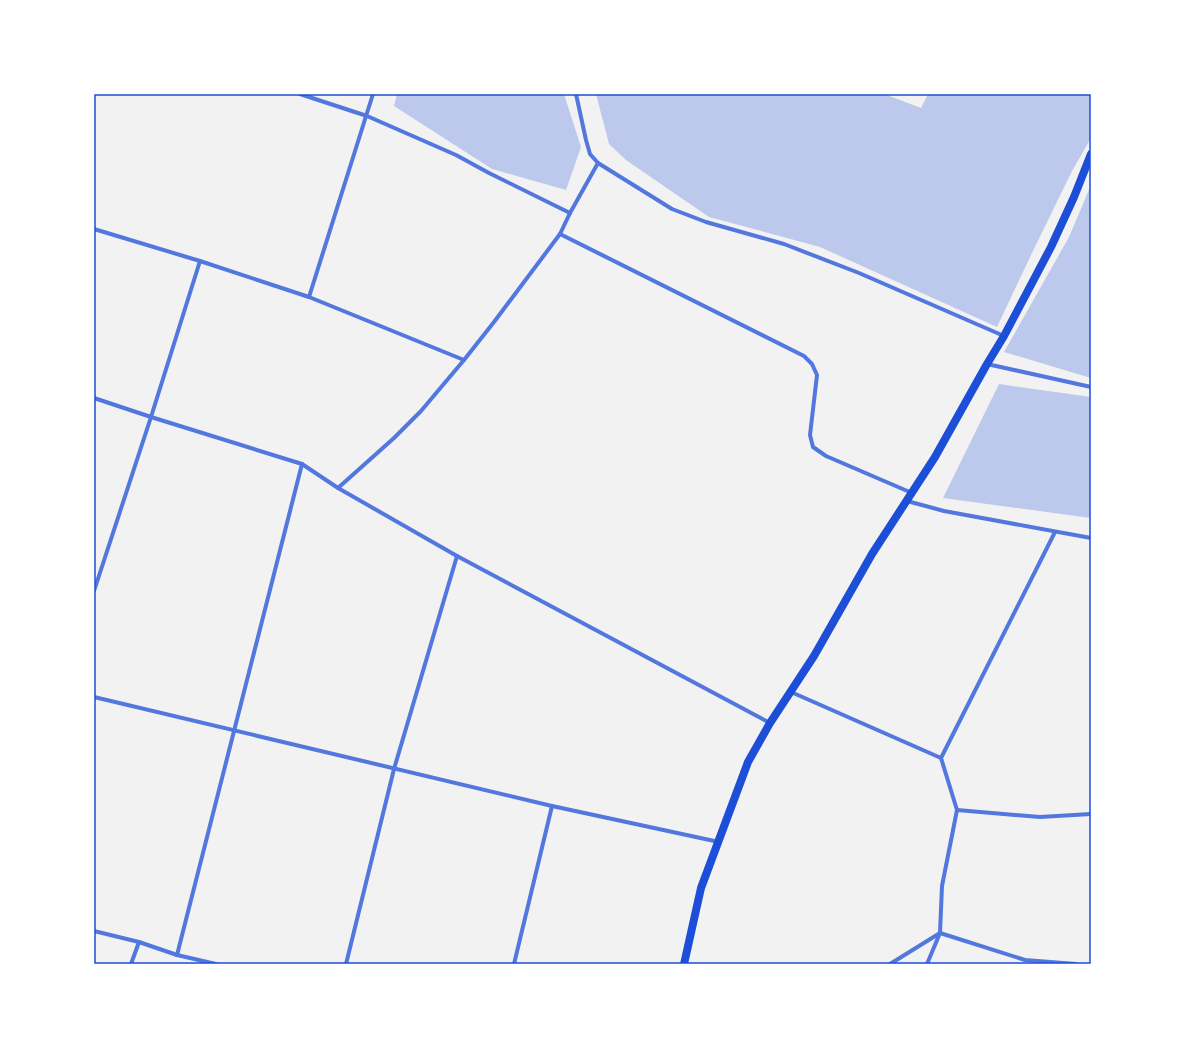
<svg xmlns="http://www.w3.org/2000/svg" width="1185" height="1058" font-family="Cabin,sans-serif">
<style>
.building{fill:#bdc9ec}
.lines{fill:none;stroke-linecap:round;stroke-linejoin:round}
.minor{stroke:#5277de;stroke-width:4}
.secondary{stroke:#1d4ed8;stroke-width:8}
.neatline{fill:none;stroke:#1d4ed8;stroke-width:1.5}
</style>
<rect width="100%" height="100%" fill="#f2f2f2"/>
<g class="building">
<path d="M397,94H564L581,147L566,190L492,169L394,106Z"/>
<path d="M596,94H884L921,108L928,94H1091V138L1072,171L1032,253L997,327L820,247L709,217L626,160L609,144Z"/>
<path d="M1091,185V378L1004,352L1069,237Z"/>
<path d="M999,384L1091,397V518L943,498Z"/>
</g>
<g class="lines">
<g class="minor">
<path d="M300,94L367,116L456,155L489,173L570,213"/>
<path d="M576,94L586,140L590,154L598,163L672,209L706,222L784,244L859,273L1004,336"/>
<path d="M94,229L200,261L309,297L464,360"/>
<path d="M560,234L804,356L812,364L817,375L810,435L813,447L826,456L912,493"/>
<path d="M309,297L373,94"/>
<path d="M987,364L1091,387"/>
<path d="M94,398L151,417L302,464L338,488L457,556L770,723"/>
<path d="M338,488L394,438L421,411L464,360L494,322L560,234L570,213L598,163"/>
<path d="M907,501L944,511L1091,538"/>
<path d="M94,591L151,417L200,261"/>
<path d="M791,692L941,758"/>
<path d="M94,697L552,806L719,842"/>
<path d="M957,810L1040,817L1091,814"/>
<path d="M94,931L139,942L177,955L216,964"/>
<path d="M177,955L302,464"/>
<path d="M131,964L139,942"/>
<path d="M346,964L394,769L457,556"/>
<path d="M514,964L552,806"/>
<path d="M890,964L940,933L1025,960L1076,964"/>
<path d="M927,964L940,933L942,886L957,810L941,758L1055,532"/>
</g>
<path class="secondary" d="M684,964L701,888L748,762L770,723L814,656L872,554L935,457L987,364L1004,336L1051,247L1074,197L1091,154"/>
</g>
<rect width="1185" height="1058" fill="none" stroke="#ffffff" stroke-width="190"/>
<rect x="95" y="95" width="995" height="868" class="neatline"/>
</svg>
